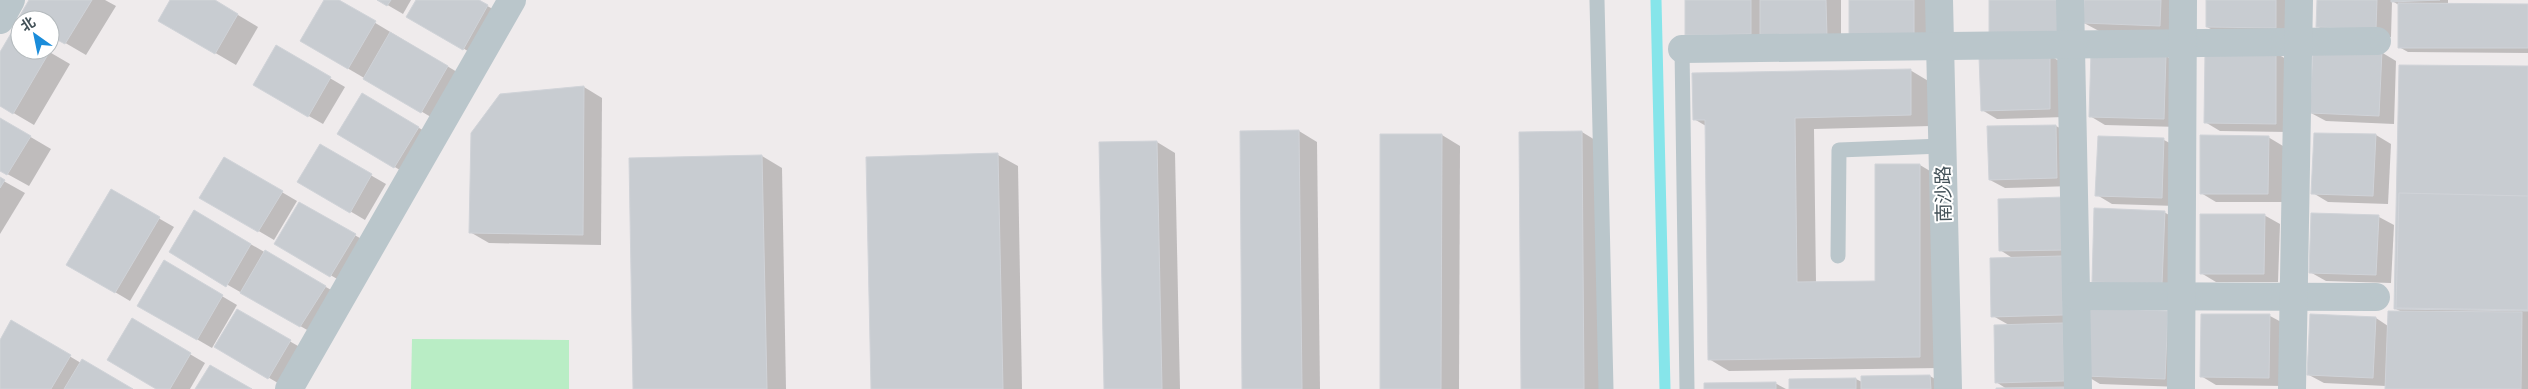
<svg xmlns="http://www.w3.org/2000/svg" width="2528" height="389" font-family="'PT Sans Narrow','Noto Sans SC',sans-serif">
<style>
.green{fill:#b9edc5}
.shadow{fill:#0003}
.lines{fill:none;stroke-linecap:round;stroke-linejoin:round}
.stream{stroke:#86e5ea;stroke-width:11}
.building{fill:#c8ccd1;stroke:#d0d3d8}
.service{stroke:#bac6cb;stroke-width:15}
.minor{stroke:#bac6cb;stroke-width:28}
.labels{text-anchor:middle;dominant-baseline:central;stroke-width:4;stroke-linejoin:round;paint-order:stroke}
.street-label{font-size:19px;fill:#445259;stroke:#fff}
</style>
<rect width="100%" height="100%" fill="#efebec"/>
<path class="green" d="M412,339L569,340V389H411Z"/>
<g class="shadow">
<path d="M30,0H105L116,6L86,55L50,34V20H26Z"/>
<path d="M171,0H213L258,27L236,65L159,20Z"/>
<path d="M326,0H337L462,75L436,120L301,41Z"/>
<path d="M379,0H411L403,14Z"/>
<path d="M417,0H477L503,15L478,57L408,16Z"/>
<path d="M1687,0H1841V45L1702,43L1687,34Z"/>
<path d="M1850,0H1929V45Z"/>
<path d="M2085,0H2176L2175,34L2099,31L2084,23Z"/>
<path d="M2207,0H2291V36L2222,35L2207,27Z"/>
<path d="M2318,0H2448V5H2528V53L2408,52L2399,47V5L2392,1L2391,37L2332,35L2317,26Z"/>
<path d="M20,35V50H46L70,64L34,125L0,105V55Z"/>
<path d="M277,47L345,87L323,124L254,85Z"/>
<path d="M2381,52L2396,61L2394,124L2326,121L2311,113Z"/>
<path d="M2276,53L2291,62V132L2220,131L2205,122Z"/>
<path d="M2049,55L2064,64L2065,117L1997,119L1982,110Z"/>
<path d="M2166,56L2181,65L2179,127L2105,125L2090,116Z"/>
<path d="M2528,67V389H2386V386L2324,383L2309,375L2376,318L2388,326L2402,312L2396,309Z"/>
<path d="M1910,70L1930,82L1931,126L1814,129L1816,283L1877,282L1920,165L1940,177V368L1729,371L1709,359L1706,126L1694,119Z"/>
<path d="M584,87L602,98L601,245L489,243L470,232Z"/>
<path d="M362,95L433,136L410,176L339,134Z"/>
<path d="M0,119L51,149L29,186L0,170Z"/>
<path d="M2056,126L2071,134L2072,186L2005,188L1990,180Z"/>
<path d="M1299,131L1317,142L1320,389H1244Z"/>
<path d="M1582,132L1600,143L1602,389H1522Z"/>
<path d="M1442,135L1460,146L1459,389H1381Z"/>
<path d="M2376,135L2391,144L2388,204L2328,202L2313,193Z"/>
<path d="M2268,137L2283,146V202H2216L2201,193Z"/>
<path d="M2164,140L2179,148L2176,206L2112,204L2097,195Z"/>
<path d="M1157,142L1175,153L1180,389H1105Z"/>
<path d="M320,146L386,184L365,220L299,181Z"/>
<path d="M998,155L1018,166L1022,389H872Z"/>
<path d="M762,156L782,168L786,389H635L630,159Z"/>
<path d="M224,158L297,201L274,240L201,197Z"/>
<path d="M0,179L25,193L0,234Z"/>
<path d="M111,191L174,227L130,301L68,264Z"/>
<path d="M2064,198L2067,389H2007L1996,382L2009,325L1993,316L2014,259L2000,250Z"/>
<path d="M300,203L370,244L346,284L276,244Z"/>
<path d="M194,212L340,295L316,335L170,252Z"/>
<path d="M2164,212L2179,221L2176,292L2108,290L2093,281Z"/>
<path d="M2264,215L2280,224L2278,282H2216L2201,273Z"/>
<path d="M2379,217L2394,225L2391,283L2326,281L2310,272Z"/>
<path d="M164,262L237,305L212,348L138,305Z"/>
<path d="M237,311L305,350L283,386L216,347Z"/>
<path d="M2167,312L2180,387L2100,384L2085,375Z"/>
<path d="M2270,316L2285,324L2284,386L2216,385L2201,376Z"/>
<path d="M132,320L205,363L190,389H159Z"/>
<path d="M12,322L81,363L131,389H0V342Z"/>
<path d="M1930,376L1945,385V389H1791L1856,379L1862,382Z"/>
<path d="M1775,383L1786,389H1705Z"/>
</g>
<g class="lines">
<path class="stream" d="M1656,0L1665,389"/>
</g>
<g class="building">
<path d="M29,0H92L65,44L50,36V20H23L19,17Z"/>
<path d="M170,0H215L238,14L215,54L158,21Z"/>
<path d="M324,0H339L376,21L348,69L300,41Z"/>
<path d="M377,0H391L387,6Z"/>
<path d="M416,0H479L488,5L463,50L406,17Z"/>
<path d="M1685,0H1751V34L1685,35Z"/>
<path d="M1760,0H1826L1827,37L1760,38Z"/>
<path d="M1849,0H1914V37L1849,38Z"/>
<path d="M1989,0H2065V31L1989,33Z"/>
<path d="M2084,0H2161L2160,26L2083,23Z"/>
<path d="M2206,0H2276V28L2206,27Z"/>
<path d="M2317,0H2377L2376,29L2316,27Z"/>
<path d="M2391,0H2440L2391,2Z"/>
<path d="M2398,3L2528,4V48H2398Z"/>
<path d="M13,30L20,33V50L50,51L13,114L0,106V52Z"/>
<path d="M390,32L448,66L421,113L363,79Z"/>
<path d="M276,45L331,77L308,117L253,85Z"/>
<path d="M2313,49L2382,51L2379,116L2310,113Z"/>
<path d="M2091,52L2166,55L2164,119L2089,117Z"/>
<path d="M2205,52H2276V124L2204,123Z"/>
<path d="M2050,54V109L1981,111L1979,56Z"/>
<path d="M2399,65L2528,66V311L2394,309Z"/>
<path d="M1911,69V115L1795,118L1797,282L1875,281V164H1920V357L1708,360L1705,120H1693L1692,73Z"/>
<path d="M584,86L583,235L469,233L471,133L500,94Z"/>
<path d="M362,93L419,127L394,168L337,134Z"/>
<path d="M0,118L31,136L7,175L0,171Z"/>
<path d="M2056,125L2057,178L1989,180L1987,126Z"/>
<path d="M1299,130L1302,389H1242L1240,131Z"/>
<path d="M1582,131L1584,389H1521L1519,132Z"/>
<path d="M2314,133L2376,134L2373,196L2311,194Z"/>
<path d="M1380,134H1442L1441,389H1380Z"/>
<path d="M2200,135L2269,136L2268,194H2200Z"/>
<path d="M2098,136L2164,138L2162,198L2095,196Z"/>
<path d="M1157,141L1162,389H1104L1099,142Z"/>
<path d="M320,144L372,174L350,213L297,182Z"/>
<path d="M998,153L1003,389H871L866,157Z"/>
<path d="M762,155L767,389H633L629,158Z"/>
<path d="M224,157L283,191L258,232L199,198Z"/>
<path d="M0,177L5,180L0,188Z"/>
<path d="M111,189L160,217L115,293L66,265Z"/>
<path d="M2399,193L2528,196V310L2396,308Z"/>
<path d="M2064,197L2066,250L1999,251L1998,199Z"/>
<path d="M299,202L356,234L330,277L274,244Z"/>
<path d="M2094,208L2165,211L2162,284L2092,282Z"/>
<path d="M194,210L251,244L226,287L169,252Z"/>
<path d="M2311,213L2379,215L2376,275L2309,273Z"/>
<path d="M2200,214H2265L2264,274H2200Z"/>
<path d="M265,250L326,286L300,327L240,293Z"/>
<path d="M2062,256L2063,315L1991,317L1990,258Z"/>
<path d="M164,260L223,295L197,340L137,306Z"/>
<path d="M2086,308L2168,311L2165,379L2084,376Z"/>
<path d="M237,309L291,340L268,379L214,347Z"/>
<path d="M2388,311L2522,312L2521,389H2385Z"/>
<path d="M2201,314H2270L2269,378L2200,377Z"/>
<path d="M2310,314L2376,317L2373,378L2307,375Z"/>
<path d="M132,318L191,353L170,389H156L107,360Z"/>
<path d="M11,320L71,355L51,389H0V340Z"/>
<path d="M2063,323L2064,381L1995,383L1994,325Z"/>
<path d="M82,359L133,389H64Z"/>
<path d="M210,365L252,389H195Z"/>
<path d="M1930,375L1931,389H1861V376Z"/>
<path d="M1856,378V389H1789V379Z"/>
<path d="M1776,382V389H1704V383Z"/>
<path d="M2065,387V389H1996V388Z"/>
</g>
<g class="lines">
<g class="service">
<path d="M1597,0L1606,389"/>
<path d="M1682,49L1687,389"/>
<path d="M1838,256L1839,150L1942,146"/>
</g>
<g class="minor">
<path d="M1939,0L1948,389"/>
<path d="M2070,0L2078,389"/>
<path d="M0,20L11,0"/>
<path d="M1682,49L2377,41"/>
<path d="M2076,296L2376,297"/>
<path d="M289,389L512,0"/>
<path d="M2181,389L2183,0"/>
<path d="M2292,389L2299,0"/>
</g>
</g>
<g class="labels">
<g class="street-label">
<text transform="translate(1943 194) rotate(-91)">南沙路</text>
</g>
</g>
<g transform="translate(35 35) rotate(327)"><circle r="24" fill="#ffffff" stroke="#b4babd"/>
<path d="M0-4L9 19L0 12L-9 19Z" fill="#1a8cda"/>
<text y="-8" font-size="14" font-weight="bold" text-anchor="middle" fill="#445259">北</text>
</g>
</svg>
